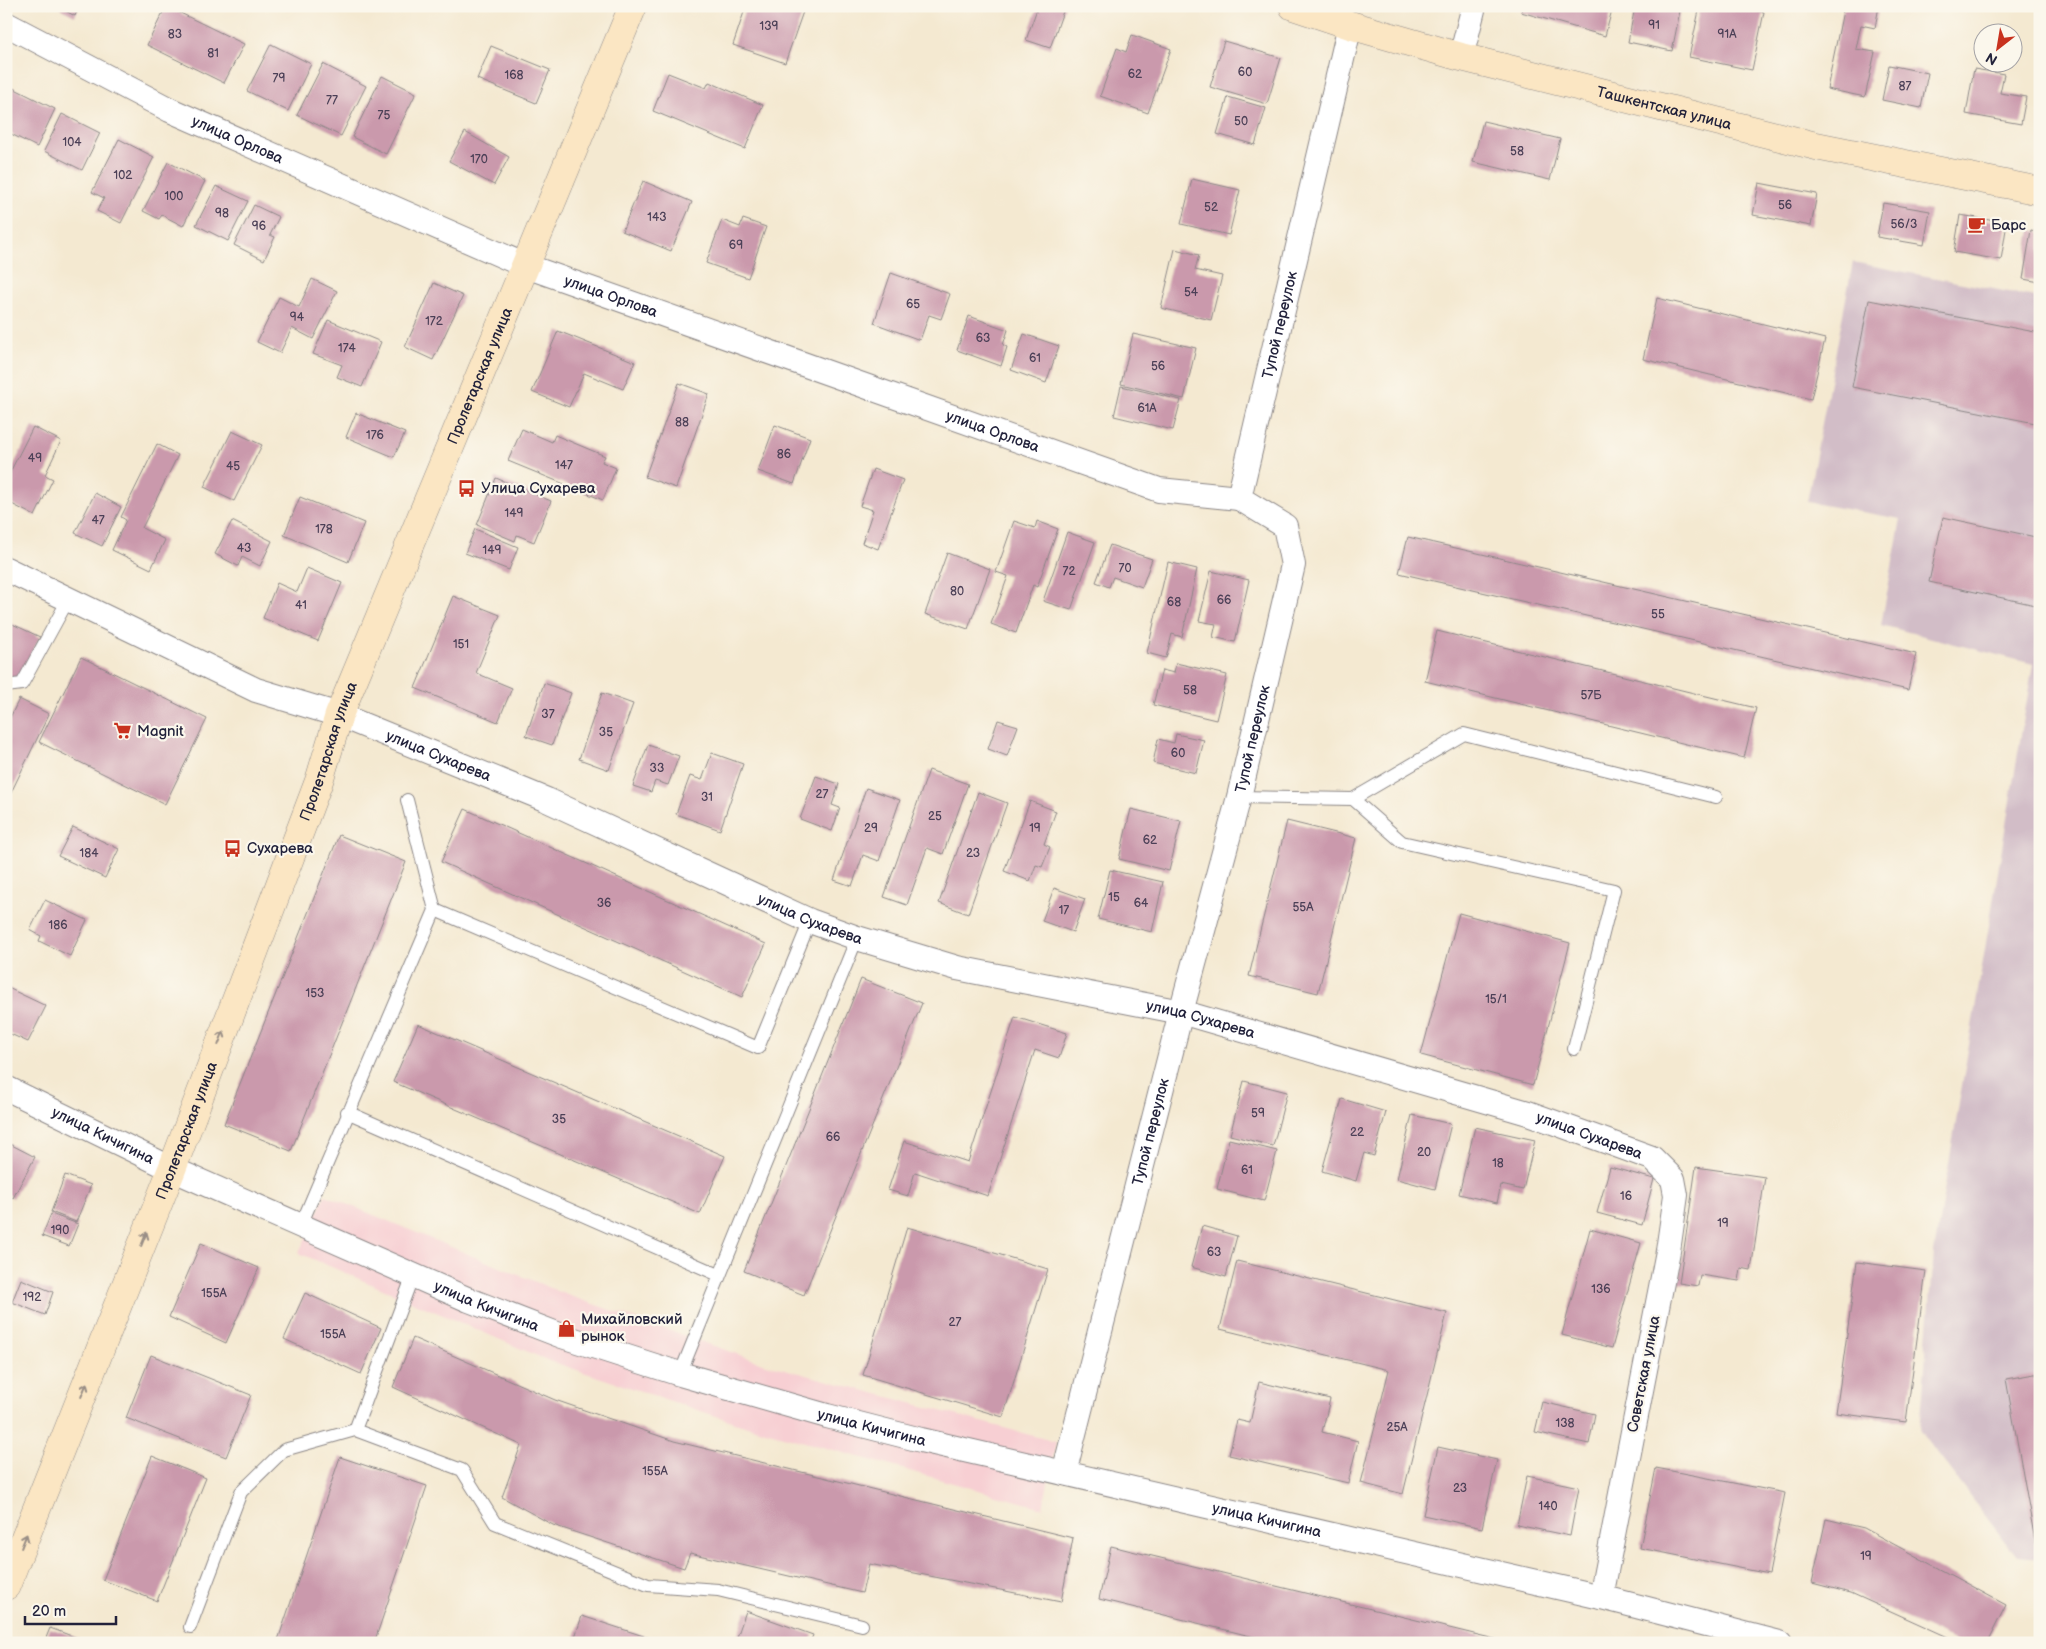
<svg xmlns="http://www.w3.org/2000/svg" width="2046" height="1649" font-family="'Balsamiq Sans',sans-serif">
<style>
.built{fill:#f7cfd3}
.industrial{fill:#d2bdc7}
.building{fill:#ca99ac}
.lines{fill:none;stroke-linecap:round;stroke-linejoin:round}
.lane-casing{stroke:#8b8686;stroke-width:14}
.street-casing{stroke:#8b8686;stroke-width:26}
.secondary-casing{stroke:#8b8686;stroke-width:29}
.lane{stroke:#fff;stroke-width:12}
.street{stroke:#fff;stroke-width:24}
.secondary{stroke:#fbe6c3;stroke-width:28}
.oneway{stroke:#998e86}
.labels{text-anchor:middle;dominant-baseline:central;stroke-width:4.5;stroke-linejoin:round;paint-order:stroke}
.number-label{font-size:12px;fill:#4c4057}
.street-label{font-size:15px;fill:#22223b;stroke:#fbf7ec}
.poi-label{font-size:15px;fill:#22223b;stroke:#fbf7ec;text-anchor:start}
</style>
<rect width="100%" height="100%" fill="#fbf7ec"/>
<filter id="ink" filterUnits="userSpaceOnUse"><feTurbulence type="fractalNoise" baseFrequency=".02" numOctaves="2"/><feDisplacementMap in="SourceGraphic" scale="10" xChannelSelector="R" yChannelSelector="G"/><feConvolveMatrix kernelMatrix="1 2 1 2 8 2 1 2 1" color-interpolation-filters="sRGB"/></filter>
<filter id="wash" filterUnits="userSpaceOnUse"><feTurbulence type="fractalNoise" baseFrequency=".0096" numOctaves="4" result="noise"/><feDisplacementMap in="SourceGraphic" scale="20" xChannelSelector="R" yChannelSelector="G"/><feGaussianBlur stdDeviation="1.12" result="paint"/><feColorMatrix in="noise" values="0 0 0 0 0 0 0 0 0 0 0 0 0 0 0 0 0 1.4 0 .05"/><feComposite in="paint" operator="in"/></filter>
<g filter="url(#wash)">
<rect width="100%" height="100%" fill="#f4e9d1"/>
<path class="built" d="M325,1195L570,1296L766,1364L1056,1442L1043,1508L740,1424L547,1360L299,1253Z"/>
<path class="industrial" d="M1853,262L2040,298V1559L2017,1557L1920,1431L1934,1252L2033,664L1881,625L1901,519L1807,502Z"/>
<g id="blocks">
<g class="building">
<path d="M56,6H79L75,16Z"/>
<path d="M166,6L244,44L224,83L147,45Z"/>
<path d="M746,6H805L785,63L733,45Z"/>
<path d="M1038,6H1065L1050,48L1026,40Z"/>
<path d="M1523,6H1613L1605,36L1521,12Z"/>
<path d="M1641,6H1681L1672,51L1628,42L1635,7L1641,8Z"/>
<path d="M1700,6H1747V9L1764,12L1752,70L1689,57Z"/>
<path d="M1844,6H1879L1875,28L1861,25L1856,49L1875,52L1865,97L1827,89Z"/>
<path d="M1132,35L1171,49L1148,113L1100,96L1117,48L1126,52Z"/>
<path d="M1224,41L1281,58L1267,104L1210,87Z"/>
<path d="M271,44L311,64L288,111L247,91Z"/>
<path d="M491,46L550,70L536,103L477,79Z"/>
<path d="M323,64L366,86L341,136L297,115Z"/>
<path d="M1889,65L1928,73L1921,108L1882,100Z"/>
<path d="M1974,69L2004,74L2000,93L2026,97L2021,124L1966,114Z"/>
<path d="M668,73L706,88L709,82L763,105L745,149L653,111Z"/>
<path d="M382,76L416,93L386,154L352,137Z"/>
<path d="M9,86L55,109L37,147L11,134L6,142V91Z"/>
<path d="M1228,97L1266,108L1255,145L1217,134Z"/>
<path d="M62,114L100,133L82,170L44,151Z"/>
<path d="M1483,121L1560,139L1550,180L1473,162Z"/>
<path d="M465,132L509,157L494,185L449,161Z"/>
<path d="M119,139L154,157L121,223L97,211L104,198L92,192Z"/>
<path d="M168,162L205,181L183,226L162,215L159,219L143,211Z"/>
<path d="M1192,179L1240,190L1229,235L1181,224Z"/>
<path d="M643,181L692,202L671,251L622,231Z"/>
<path d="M1759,183L1817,194L1811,226L1753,215Z"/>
<path d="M216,186L248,201L228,241L196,225Z"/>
<path d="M1883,203L1930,211L1924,245L1877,237Z"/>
<path d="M254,205L279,217L270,235L275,237L264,260L234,245Z"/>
<path d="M1960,215L2007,223L2001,260L1954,252Z"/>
<path d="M743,219L766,227L748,278L706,263L722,220L740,227Z"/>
<path d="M2031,230L2040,232V282L2023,279Z"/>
<path d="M1175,249L1199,255L1195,270L1222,276L1211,320L1161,308Z"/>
<path d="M891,273L950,294L941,319L929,315L920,340L874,323Z"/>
<path d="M312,279L337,291L313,339L292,328L280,353L257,342L279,297L299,307Z"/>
<path d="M434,283L463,296L433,360L405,347Z"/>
<path d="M1657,298L1825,339L1811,399L1643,359Z"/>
<path d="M1869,300L2040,333V424L1852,387Z"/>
<path d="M969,316L1008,330L1003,345L1007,347L1001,366L957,350Z"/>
<path d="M328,320L381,342L362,387L337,377L342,365L313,354Z"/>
<path d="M558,331L635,362L623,389L584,373L569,407L532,392Z"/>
<path d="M1024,334L1059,346L1046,383L1011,370Z"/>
<path d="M1133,334L1196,348L1184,399L1121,384Z"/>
<path d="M679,383L709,394L676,488L645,477Z"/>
<path d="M1121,386L1181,400L1173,430L1114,416Z"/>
<path d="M356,413L405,433L394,457L346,437Z"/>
<path d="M775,425L810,438L794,484L758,471Z"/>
<path d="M33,427L61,441L45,475L53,479L35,516L6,501V480Z"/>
<path d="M522,429L552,442L555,435L605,456L602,462L616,468L603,500L508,461Z"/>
<path d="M232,431L262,445L234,501L204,487Z"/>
<path d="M157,444L178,455L142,528L165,540L151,569L112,550L126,520L121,517Z"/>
<path d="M873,469L903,480L878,549L862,543L873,510L860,506Z"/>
<path d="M496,478L551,501L534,542L517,535L515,541L477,525Z"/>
<path d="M95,493L121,507L102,546L75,533Z"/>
<path d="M300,497L364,523L348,562L284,535Z"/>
<path d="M1943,517L2040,538V606L1929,582Z"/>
<path d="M232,521L272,541L260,566L242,557L238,566L215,554Z"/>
<path d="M1014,521L1035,528L1037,521L1058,529L1037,587L1033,585L1016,633L991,624L1008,576L996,572Z"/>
<path d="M475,529L518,547L509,570L465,553Z"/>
<path d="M1067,532L1095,542L1071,610L1043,601Z"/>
<path d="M1408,537L1916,654L1908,690L1399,573Z"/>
<path d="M1110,545L1152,559L1142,587L1113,577L1109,587L1096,582Z"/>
<path d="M947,553L990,569L968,629L925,614Z"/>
<path d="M1168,562L1197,569L1182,637L1172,634L1166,658L1147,653Z"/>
<path d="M307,568L342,583L318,641L263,618L277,583L297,592Z"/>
<path d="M1211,571L1249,580L1235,642L1213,637L1216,624L1199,621Z"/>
<path d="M453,596L500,615L476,673L512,688L498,722L415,688Z"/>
<path d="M6,621L40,637L18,682L6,676Z"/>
<path d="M1437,631L1756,708L1744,758L1425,681Z"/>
<path d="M81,657L207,719L165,804L39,742Z"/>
<path d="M1176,663L1227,675L1216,720L1153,705L1162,670L1174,673Z"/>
<path d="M544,683L571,693L552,745L526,736Z"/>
<path d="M602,693L633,704L609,770L579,759Z"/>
<path d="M19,699L49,714L6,803V726Z"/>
<path d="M998,720L1018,726L1007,756L988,749Z"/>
<path d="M1176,734L1204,740L1196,773L1153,763L1158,739L1174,743Z"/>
<path d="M648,745L679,756L668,785L655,781L651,792L633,786Z"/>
<path d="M712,753L743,764L720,830L676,814L690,776L702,780Z"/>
<path d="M929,770L968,784L943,854L927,848L907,905L884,897Z"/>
<path d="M816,776L839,784L832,805L840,808L832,831L800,819Z"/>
<path d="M866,788L900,800L879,861L863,855L852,886L834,880Z"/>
<path d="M978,792L1007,803L968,914L939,903Z"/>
<path d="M1030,801L1056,811L1044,844L1050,847L1042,867L1036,865L1030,881L1004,871Z"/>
<path d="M465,809L766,944L742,997L441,862Z"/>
<path d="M1131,809L1181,821L1169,871L1119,859Z"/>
<path d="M1287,821L1356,838L1318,993L1249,976Z"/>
<path d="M73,827L119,849L105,878L58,856Z"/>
<path d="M339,835L406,862L291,1151L224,1124Z"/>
<path d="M1110,870L1163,882L1152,932L1098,919Z"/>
<path d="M1054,888L1085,899L1073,932L1042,921Z"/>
<path d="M45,900L87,920L70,956L39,941L41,936L30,930Z"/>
<path d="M1459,913L1570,943L1533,1085L1421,1055Z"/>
<path d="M861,979L922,1003L804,1295L744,1271Z"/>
<path d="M6,987L46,1006L28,1042L6,1032Z"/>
<path d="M1015,1017L1067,1033L1059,1058L1035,1050L988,1196L915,1172L908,1196L888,1190L904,1141L968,1162Z"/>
<path d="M418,1024L725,1156L700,1214L393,1082Z"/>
<path d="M1244,1081L1287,1092L1273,1146L1230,1135Z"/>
<path d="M1342,1099L1386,1112L1374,1156L1364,1153L1356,1181L1322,1171Z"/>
<path d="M1412,1115L1451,1124L1435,1189L1397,1179Z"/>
<path d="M1475,1127L1535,1140L1523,1190L1501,1185L1497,1203L1459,1194Z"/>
<path d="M1229,1139L1277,1151L1264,1201L1217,1189Z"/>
<path d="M6,1142L35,1157L13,1198L6,1193Z"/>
<path d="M1610,1167L1654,1179L1642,1225L1597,1213Z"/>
<path d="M1696,1167L1765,1177L1751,1270L1741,1268L1739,1281L1700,1275L1698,1286L1679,1283Z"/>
<path d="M65,1175L91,1185L76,1222L51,1212Z"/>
<path d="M51,1214L78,1224L69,1246L42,1236Z"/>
<path d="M1202,1226L1237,1236L1226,1277L1191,1267Z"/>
<path d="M907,1227L1048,1269L1003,1417L863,1375Z"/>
<path d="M1590,1229L1641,1243L1612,1348L1562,1335Z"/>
<path d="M201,1243L259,1268L226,1343L169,1317Z"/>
<path d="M1237,1261L1447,1313L1403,1494L1361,1483L1389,1370L1220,1329Z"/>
<path d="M1857,1262L1926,1271L1906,1422L1836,1413Z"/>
<path d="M21,1279L53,1292L45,1315L12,1302Z"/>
<path d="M305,1293L381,1328L361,1374L284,1339Z"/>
<path d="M413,1338L555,1400L674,1441L1073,1538L1061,1602L869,1564L862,1593L690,1553L684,1568L553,1525L502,1497L521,1445L393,1387Z"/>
<path d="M151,1355L251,1395L226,1457L126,1418Z"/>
<path d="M2040,1373V1551L2037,1552L2006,1379Z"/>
<path d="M1259,1382L1330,1399L1322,1432L1358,1441L1348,1483L1229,1455L1237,1420L1250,1423Z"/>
<path d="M1542,1402L1595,1414L1589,1444L1535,1432Z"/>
<path d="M1438,1447L1497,1460L1482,1528L1423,1515Z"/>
<path d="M152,1456L206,1478L157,1601L103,1580Z"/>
<path d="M340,1457L427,1486L374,1643H277Z"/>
<path d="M1656,1468L1785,1493L1769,1574L1640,1548Z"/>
<path d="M1527,1476L1579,1487L1570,1536L1517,1525Z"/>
<path d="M1826,1519L1864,1528L2006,1605L1987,1643H1961L1851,1593L1812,1583Z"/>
<path d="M1111,1546L1507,1642V1643H1279L1099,1599Z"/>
<path d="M746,1611L813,1635L810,1643H735Z"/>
<path d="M582,1616L662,1642V1643H573Z"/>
<path d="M50,1628L91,1643H44Z"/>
</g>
</g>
</g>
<g filter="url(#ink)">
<use href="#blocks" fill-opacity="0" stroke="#8b8686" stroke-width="1"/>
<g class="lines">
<defs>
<g id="lane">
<path d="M6,686L22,684L68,600"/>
<path d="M1239,797L1353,799L1402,842L1614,890L1574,1049"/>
<path d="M1353,799L1464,734L1716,797"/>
<path d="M435,910L758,1048L810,921"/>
<path d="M347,1112L719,1275"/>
<path d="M301,1225L435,910L407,800"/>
<path d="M413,1275L355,1430L462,1470L495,1523L648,1585L718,1590L862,1625"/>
<path d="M680,1374L857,938"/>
<path d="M190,1627L241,1492L284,1450L355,1430"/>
</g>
<g id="street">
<path id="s1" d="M6,24L170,110L526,266L1159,490L1239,498"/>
<path d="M1461,57L1474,6"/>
<path id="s2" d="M6,569L256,690L339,715L547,800L810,921L857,938L957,968L1181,1012L1528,1113L1652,1158L1673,1179L1676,1195L1668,1251L1601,1597"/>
<path id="s3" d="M6,1088L172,1169L469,1300L562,1336L680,1374L827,1416L921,1440L1601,1597L1780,1643"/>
<path id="s4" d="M1064,1473L1181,1012L1239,797L1293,565L1285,526L1239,498L1350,25"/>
</g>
<g id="secondary">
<path id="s5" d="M1293,6L1350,25L1461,57L1816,146L2040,191"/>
<path id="s6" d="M6,1586L172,1169L319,781L339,715L633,6"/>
</g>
</defs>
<use href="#lane" class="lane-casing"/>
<use href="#street" class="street-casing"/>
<use href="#secondary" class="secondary-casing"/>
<use href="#lane" class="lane"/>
<use href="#street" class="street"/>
<use href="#secondary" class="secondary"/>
</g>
<defs><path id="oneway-shaft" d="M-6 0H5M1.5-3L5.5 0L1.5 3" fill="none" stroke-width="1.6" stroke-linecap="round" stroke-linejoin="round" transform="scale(1.25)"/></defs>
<g class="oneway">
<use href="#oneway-shaft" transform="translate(221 1038) rotate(-69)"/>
<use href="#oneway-shaft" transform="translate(144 1239) rotate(-68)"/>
<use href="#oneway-shaft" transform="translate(84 1390) rotate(-68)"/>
<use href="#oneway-shaft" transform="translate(24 1541) rotate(-68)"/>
</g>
</g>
<defs>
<symbol id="cafe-bare" viewBox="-9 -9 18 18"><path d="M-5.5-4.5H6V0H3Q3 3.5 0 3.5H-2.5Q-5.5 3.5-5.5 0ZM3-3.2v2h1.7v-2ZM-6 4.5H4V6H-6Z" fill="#c8321e" stroke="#fbf7ec" stroke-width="2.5" paint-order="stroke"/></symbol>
<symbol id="bus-bare" viewBox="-9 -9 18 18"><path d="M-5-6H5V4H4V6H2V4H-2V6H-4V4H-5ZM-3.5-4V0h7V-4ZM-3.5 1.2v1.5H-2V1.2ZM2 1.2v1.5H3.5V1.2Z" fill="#c8321e" stroke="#fbf7ec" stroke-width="2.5" paint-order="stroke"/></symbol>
<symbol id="supermarket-bare" viewBox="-9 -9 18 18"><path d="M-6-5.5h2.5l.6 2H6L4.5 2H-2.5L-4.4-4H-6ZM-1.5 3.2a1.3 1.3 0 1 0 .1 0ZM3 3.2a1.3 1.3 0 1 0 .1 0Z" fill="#c8321e" stroke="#fbf7ec" stroke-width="2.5" paint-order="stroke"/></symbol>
<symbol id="shop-bare" viewBox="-9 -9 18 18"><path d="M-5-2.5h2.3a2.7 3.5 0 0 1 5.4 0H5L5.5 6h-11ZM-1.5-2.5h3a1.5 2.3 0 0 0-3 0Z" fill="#c8321e" stroke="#fbf7ec" stroke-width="2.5" paint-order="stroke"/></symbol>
</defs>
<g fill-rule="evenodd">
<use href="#cafe-bare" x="1964" y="212" width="25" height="25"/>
<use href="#bus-bare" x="454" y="476" width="25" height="25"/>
<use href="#supermarket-bare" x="110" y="718" width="25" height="25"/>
<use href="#bus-bare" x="220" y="836" width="25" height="25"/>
<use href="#shop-bare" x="554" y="1316" width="25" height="25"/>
</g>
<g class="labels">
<g class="number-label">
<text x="1654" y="25">91</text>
<text x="769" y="26">139</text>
<text x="175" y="34">83</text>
<text x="1727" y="34">91А</text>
<text x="213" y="53">81</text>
<text x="1245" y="72">60</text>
<text x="1135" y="74">62</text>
<text x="514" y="75">168</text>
<text x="279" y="78">79</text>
<text x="1905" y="86">87</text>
<text x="332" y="100">77</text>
<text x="384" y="115">75</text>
<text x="1241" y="121">50</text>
<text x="72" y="142">104</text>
<text x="1517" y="151">58</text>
<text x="479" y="159">170</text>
<text x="123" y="175">102</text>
<text x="174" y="196">100</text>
<text x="1785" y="205">56</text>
<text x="1211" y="207">52</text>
<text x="222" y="213">98</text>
<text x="657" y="217">143</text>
<text x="1904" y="224">56/3</text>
<text x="259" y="226">96</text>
<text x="736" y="245">69</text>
<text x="1191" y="292">54</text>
<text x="913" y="304">65</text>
<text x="297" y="317">94</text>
<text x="434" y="321">172</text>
<text x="983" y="338">63</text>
<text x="347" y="348">174</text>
<text x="1035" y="358">61</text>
<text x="1158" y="366">56</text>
<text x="1147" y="408">61А</text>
<text x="682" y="422">88</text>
<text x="375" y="435">176</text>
<text x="784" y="454">86</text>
<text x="35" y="458">49</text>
<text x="564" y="465">147</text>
<text x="233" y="466">45</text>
<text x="514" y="513">149</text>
<text x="98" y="520">47</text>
<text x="324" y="529">178</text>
<text x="244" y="548">43</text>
<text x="492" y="550">149</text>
<text x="1125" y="568">70</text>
<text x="1069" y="571">72</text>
<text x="957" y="591">80</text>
<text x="1224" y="600">66</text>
<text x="1174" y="602">68</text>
<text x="301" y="605">41</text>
<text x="1658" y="614">55</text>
<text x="461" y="644">151</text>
<text x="1190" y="690">58</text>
<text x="1591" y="695">57Б</text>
<text x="548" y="714">37</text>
<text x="606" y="732">35</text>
<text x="1178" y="753">60</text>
<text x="657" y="768">33</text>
<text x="822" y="794">27</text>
<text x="707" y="797">31</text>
<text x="935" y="816">25</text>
<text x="871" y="828">29</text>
<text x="1035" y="828">19</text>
<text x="1150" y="840">62</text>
<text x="89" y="853">184</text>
<text x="973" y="853">23</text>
<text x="1114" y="897">15</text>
<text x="604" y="903">36</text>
<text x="1141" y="903">64</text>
<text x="1303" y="907">55А</text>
<text x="1064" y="910">17</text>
<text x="58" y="925">186</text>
<text x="315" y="993">153</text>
<text x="1496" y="999">15/1</text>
<text x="1258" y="1113">59</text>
<text x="559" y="1119">35</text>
<text x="1357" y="1132">22</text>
<text x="833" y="1137">66</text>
<text x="1424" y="1152">20</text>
<text x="1498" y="1163">18</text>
<text x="1247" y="1170">61</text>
<text x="1626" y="1196">16</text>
<text x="1723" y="1223">19</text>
<text x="60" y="1230">190</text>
<text x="1214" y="1252">63</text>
<text x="1601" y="1289">136</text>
<text x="214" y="1293">155А</text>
<text x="32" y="1297">192</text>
<text x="955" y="1322">27</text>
<text x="333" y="1334">155А</text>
<text x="1565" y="1423">138</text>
<text x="1397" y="1427">25А</text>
<text x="655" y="1471">155А</text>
<text x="1460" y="1488">23</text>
<text x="1548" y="1506">140</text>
<text x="1866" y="1556">19</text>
</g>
<g class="street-label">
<text stroke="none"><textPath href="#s5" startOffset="385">Ташкентская улица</textPath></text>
<text stroke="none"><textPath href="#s1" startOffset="259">улица Орлова</textPath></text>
<text stroke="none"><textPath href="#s1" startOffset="664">улица Орлова</textPath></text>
<text stroke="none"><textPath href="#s4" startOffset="1208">Тупой переулок</textPath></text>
<text stroke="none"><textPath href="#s6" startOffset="1300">Пролетарская улица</textPath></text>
<text stroke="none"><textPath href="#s1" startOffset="1069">улица Орлова</textPath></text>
<text stroke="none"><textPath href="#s4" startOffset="758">Тупой переулок</textPath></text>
<text stroke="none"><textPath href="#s6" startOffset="895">Пролетарская улица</textPath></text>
<text stroke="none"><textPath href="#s2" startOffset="472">улица Сухарева</textPath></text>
<text stroke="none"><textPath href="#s2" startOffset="878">улица Сухарева</textPath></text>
<text stroke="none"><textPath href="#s2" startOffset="1282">улица Сухарева</textPath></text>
<text stroke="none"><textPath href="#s6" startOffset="490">Пролетарская улица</textPath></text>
<text stroke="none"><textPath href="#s4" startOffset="352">Тупой переулок</textPath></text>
<text stroke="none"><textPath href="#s3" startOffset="108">улица Кичигина</textPath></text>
<text stroke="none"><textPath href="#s2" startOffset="1688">улица Сухарева</textPath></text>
<text stroke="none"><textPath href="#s3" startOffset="528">улица Кичигина</textPath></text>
<text transform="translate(1644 1374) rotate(-79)">Советская улица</text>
<text stroke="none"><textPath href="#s3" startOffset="932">улица Кичигина</textPath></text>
<text stroke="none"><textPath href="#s3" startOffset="1338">улица Кичигина</textPath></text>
</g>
<g class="poi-label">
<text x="1991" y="225">Барс</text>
<text x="481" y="488">Улица Сухарева</text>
<text x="137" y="731">Magnit</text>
<text x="247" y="848">Сухарева</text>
<text x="581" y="1319">Михайловский<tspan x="581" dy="17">рынок</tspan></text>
</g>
</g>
<rect width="2046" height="1649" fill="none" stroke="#fbf7ec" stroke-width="25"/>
<g transform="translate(1998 48) rotate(211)"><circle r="24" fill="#fbf7ec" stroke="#a4a2a5"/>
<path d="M0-4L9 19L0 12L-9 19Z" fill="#c8321e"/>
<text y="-8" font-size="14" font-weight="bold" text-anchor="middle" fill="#22223b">N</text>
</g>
<path d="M25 1616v8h91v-8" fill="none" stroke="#22223b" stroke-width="2.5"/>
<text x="32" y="1616" font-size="15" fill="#22223b" stroke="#fbf7ec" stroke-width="4" paint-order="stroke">20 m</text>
</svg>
